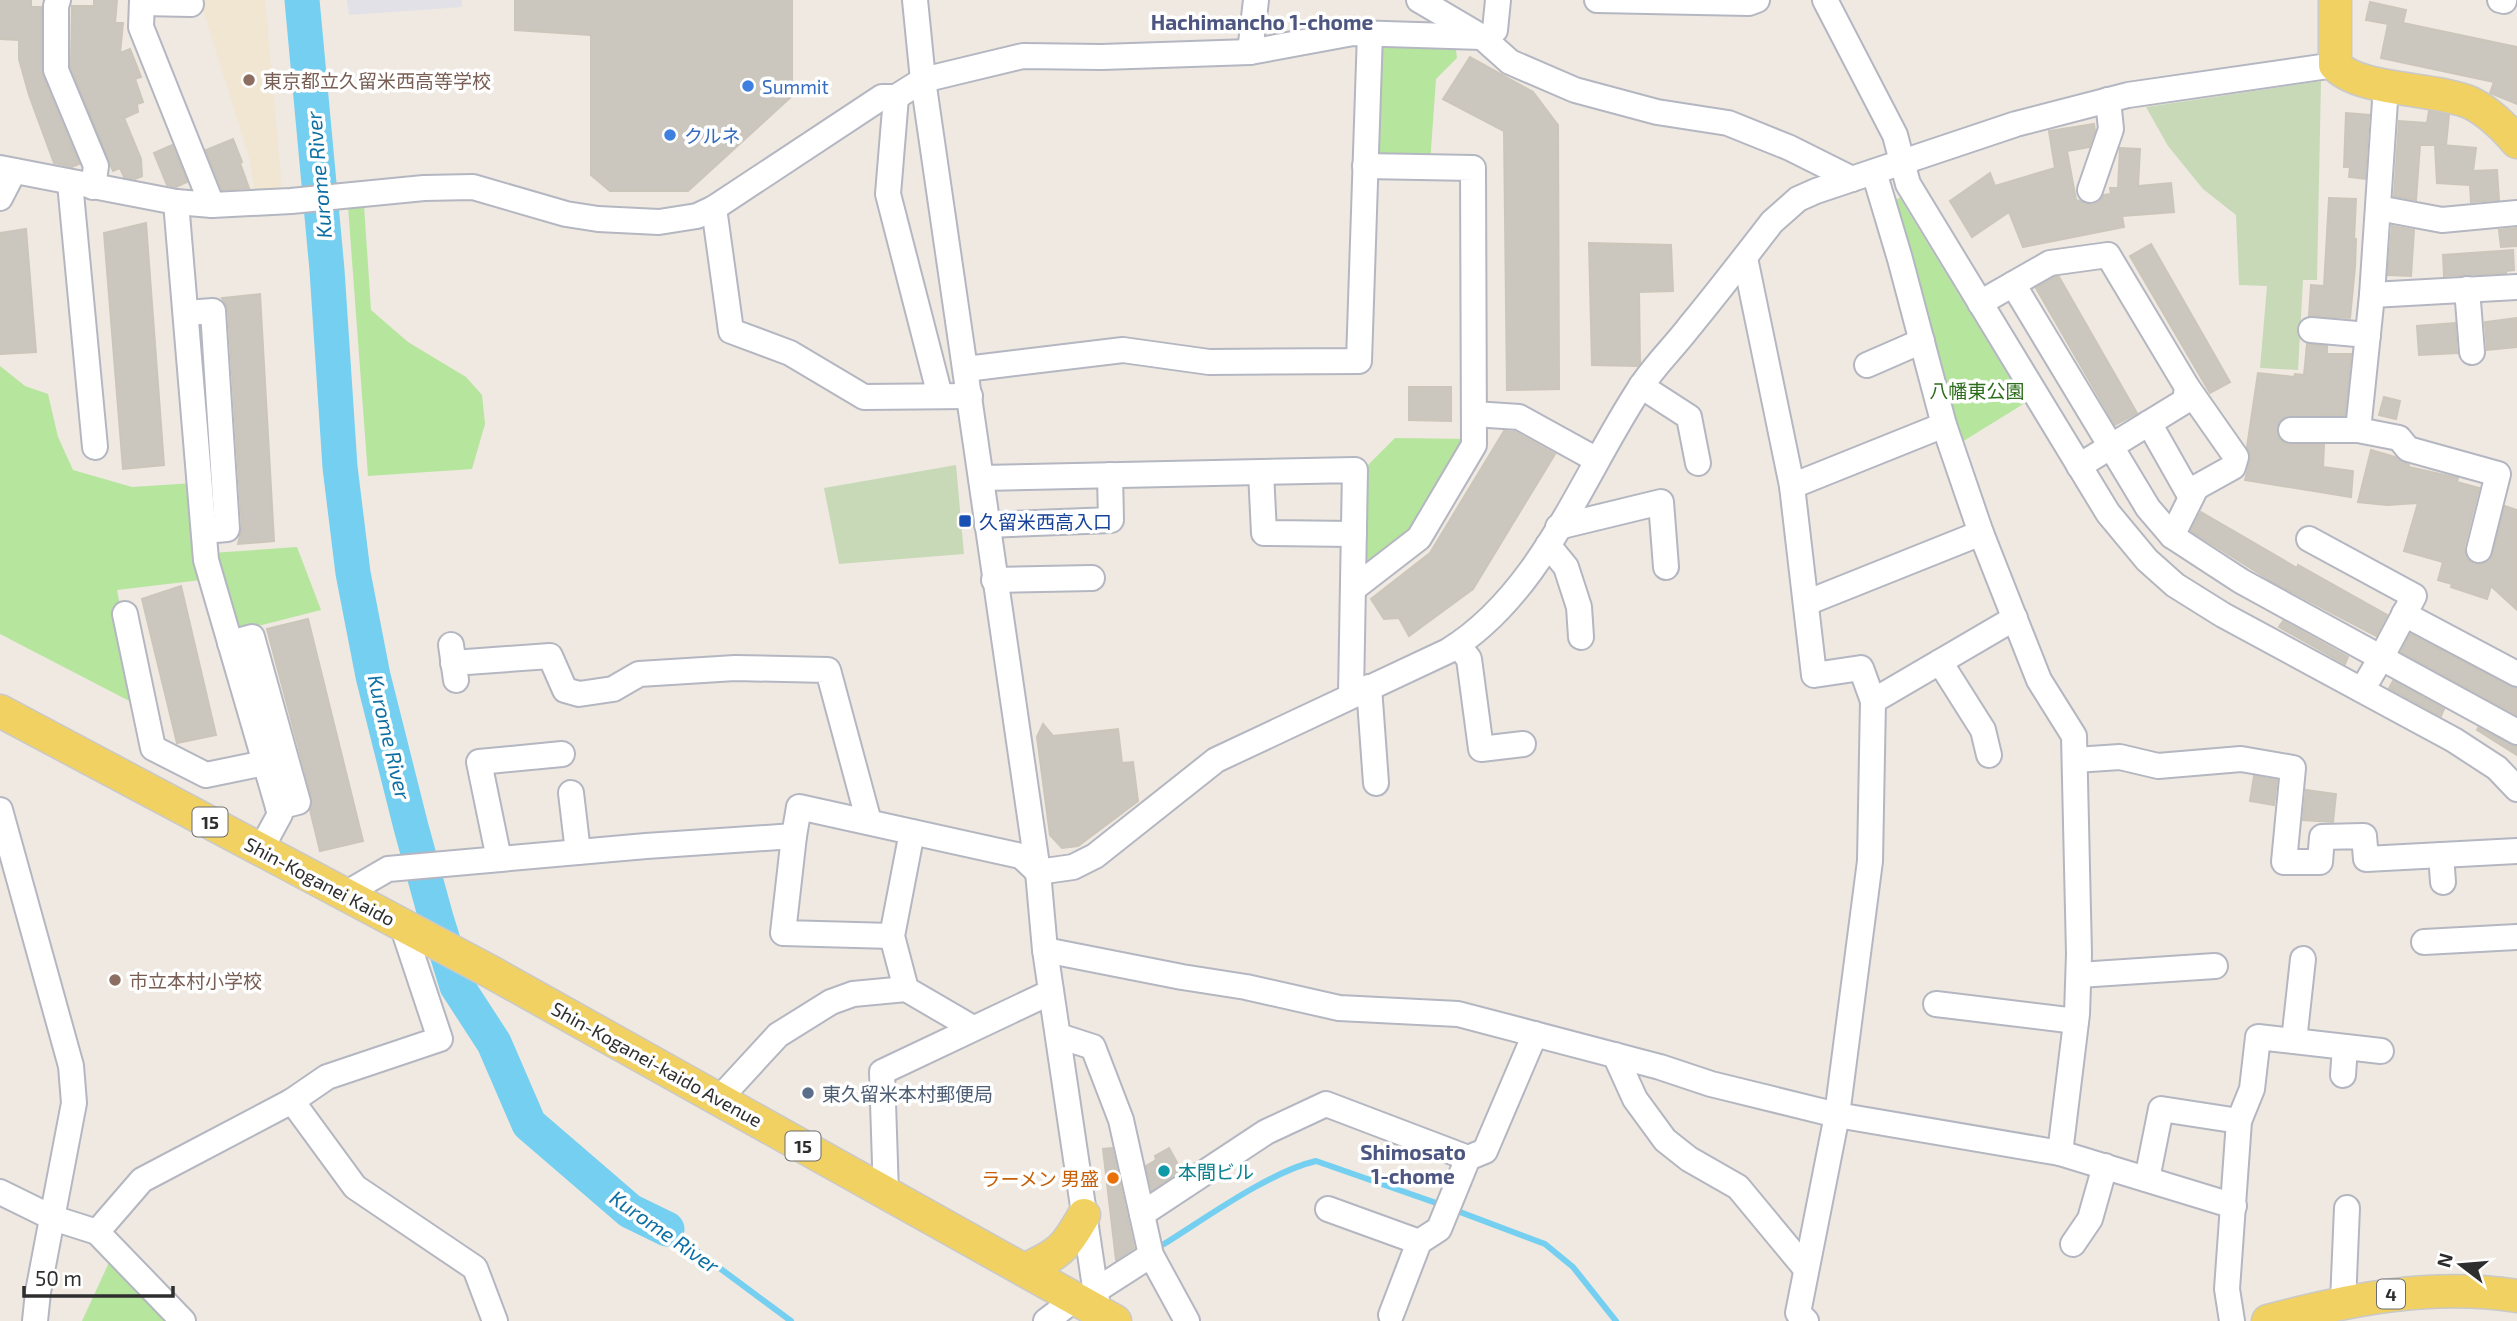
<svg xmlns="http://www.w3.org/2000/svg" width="2517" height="1321" font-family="'Exo 2','Noto Sans JP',sans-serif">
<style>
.industrial{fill:#e3e1e8}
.education{fill:#f0e6d1}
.green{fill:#b6e59e}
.cemetery{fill:#c8d9b8}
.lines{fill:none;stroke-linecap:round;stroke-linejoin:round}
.stream{stroke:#75cff0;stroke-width:6}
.river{stroke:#75cff0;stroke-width:35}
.building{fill:#cbc7bf;stroke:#cbc5ba;stroke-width:2}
.minor-casing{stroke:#b4b7c1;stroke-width:28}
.major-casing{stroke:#c9c9c9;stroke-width:35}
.minor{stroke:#fff;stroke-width:24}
.major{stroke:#f2d163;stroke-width:32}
.education-dot{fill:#8d6e63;stroke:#fff;stroke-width:2.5}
.shop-dot{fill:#3f7fe0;stroke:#fff;stroke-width:2.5}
.transit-dot{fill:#1a4fb4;stroke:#fff;stroke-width:2.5}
.service-dot{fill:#5c6f8a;stroke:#fff;stroke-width:2.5}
.culture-dot{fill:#0f9aa8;stroke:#fff;stroke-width:2.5}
.food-dot{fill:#e8710a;stroke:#fff;stroke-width:2.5}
.labels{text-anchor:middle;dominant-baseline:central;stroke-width:7;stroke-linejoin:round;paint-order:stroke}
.shield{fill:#fff;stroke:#6d6d6d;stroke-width:2}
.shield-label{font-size:18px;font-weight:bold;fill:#2e2e2e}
.education-label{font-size:19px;fill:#785e54;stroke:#fff;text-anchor:start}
.shop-label{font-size:19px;fill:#366cbe;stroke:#fff;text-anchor:start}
.park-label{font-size:19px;fill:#2c6e1b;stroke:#fff}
.transit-label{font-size:19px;fill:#164399;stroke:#fff;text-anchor:start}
.street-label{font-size:19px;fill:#2e2e2e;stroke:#fff}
.service-label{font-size:19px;fill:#4e5e75;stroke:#fff;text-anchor:start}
.culture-label{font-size:19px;fill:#0d838f;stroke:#fff;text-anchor:start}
.food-label{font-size:19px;fill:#c56008;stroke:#fff;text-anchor:end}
.neighbourhood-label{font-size:21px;font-weight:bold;fill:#4d5680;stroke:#fff}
.water-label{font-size:21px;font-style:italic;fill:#0d6fa3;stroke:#fff}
</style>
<rect width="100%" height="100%" fill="#efe9e1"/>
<path class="industrial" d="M347,0H462V7L349,15Z"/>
<path class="education" d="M200,0H265L282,190L255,193L250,160Z"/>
<g class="green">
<path d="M1377,42L1455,43L1457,58L1436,79L1430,163H1372Z"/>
<path d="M1900,198L2025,403L1957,445L1889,201Z"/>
<path d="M364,205L371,310L408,342L466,377L482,395L485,424L472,469L368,476L348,206Z"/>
<path d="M0,366L25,386L48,394L58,437L73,470L132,487L194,483L201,580L117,590L139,706L0,634Z"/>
<path d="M1395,438L1470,439L1416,536L1359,580L1362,471Z"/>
<path d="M297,547L321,610L234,632L212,553Z"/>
<path d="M113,1254L170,1321H82Z"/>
</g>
<g class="cemetery">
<path d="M2321,81L2317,280H2303L2298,370L2260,368L2267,286L2239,285L2236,215L2203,189L2168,146L2146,107Z"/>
<path d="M956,465L964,554L839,564L824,488Z"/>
</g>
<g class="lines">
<g class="stream">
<path d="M1452,1209L1545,1244L1573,1267L1616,1321"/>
<path d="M667,1229L791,1321"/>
<path d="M1164,1244C1206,1218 1269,1172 1316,1161L1442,1205"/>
</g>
<path class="river" d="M302,0L327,270L340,467L353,573L373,676L411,827L436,918L457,986L494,1043L529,1124L630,1211L667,1229"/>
</g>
<g class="building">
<path d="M0,0H31V7H41L42,75L79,164L72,167L54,163L29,95L19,59V40L0,39Z"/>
<path d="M94,0H117L115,23H123L120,53L130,49L141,77L135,79L143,102L137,104L138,112L124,118L141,159L142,176L135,179L124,177L120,168L113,171L71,67L72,6H94Z"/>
<path d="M515,0H792V96L688,191H610L591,175V35L515,30Z"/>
<path d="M2370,2L2406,10L2403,23L2517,47V104L2490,93L2494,82L2381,58L2388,24L2366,20Z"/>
<path d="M1470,57L1533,92L1558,125L1559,389L1507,390L1504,131L1443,99Z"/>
<path d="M2429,111L2449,115L2446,145H2442L2476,148L2473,171L2497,170L2499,200L2471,202L2470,185L2437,183L2435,145H2420L2416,200L2394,196L2399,121L2427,123Z"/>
<path d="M2346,113L2369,115L2365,179L2349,177L2350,167H2344Z"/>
<path d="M2094,124L2095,131L2089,147L2067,151L2076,200L2092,205L2099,202L2104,195L2111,194L2110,188H2118L2120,148L2140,149L2138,186L2171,183L2174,212L2122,216L2124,227L2023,247L2009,212L1972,237L1950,201L1990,173L1995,186L2055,168L2049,131Z"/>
<path d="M233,139L242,162L240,163L249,188L222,190L206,150Z"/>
<path d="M172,145L187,182L176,187L167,185L154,153Z"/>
<path d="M2329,198L2356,199L2354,239H2356L2355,267L2350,318L2309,316L2311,285L2324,286Z"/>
<path d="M146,223L164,465L123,469L104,233Z"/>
<path d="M2392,226L2414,230L2411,276L2388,275Z"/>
<path d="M2517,228V246L2501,247L2499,230Z"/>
<path d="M26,229L36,352L0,354V233Z"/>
<path d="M1589,243L1671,245L1673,291L1639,292L1640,363L1637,366L1592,365Z"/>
<path d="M2151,244L2230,382L2210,393L2130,256Z"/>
<path d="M2513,250L2514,270L2506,271V273L2444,276L2443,255Z"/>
<path d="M2055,277H2059L2137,413L2115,425L2036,288Z"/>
<path d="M260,294L274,541L238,544L242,528L228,310L222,298Z"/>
<path d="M2517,318V347L2487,350L2485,322Z"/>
<path d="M2455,323L2457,353L2419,355L2417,326Z"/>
<path d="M2307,344L2327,346V354H2351L2345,415L2284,417L2278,423V437L2283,442L2290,445H2324L2323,467L2353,471L2351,497L2245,480L2250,461L2247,447L2258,373L2294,377L2295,374L2304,375Z"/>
<path d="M1409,387H1451V421L1409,420Z"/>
<path d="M2384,397L2400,401L2396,419L2379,415Z"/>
<path d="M1504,431L1515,432L1555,454L1473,589L1409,636L1399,618L1384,619L1371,599L1430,553Z"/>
<path d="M2371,450L2395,457L2409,465V467L2458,478L2457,482L2479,488L2464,547L2468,560L2475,564H2484L2493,554L2505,506L2517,510V610L2491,586L2487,599L2451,587L2452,584L2438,580L2443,562L2404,551L2418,503L2387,505L2358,502Z"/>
<path d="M2201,512L2297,568L2298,565L2387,615L2376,636L2271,581L2191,531Z"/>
<path d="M181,586L216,735L177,743L142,599Z"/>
<path d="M308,619L363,841L320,851L310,810L312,798L267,629Z"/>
<path d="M2283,621L2348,657L2345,664L2279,627Z"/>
<path d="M2410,634L2517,689V715L2401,652Z"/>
<path d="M2393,681L2444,709L2441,716L2389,688Z"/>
<path d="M1043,724L1053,736L1118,729L1122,763L1133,762L1138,801L1078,846L1062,848L1050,835L1037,737Z"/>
<path d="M2478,728L2517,747V755L2477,730Z"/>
<path d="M2254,776L2277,780L2274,805L2250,801Z"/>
<path d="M2306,790L2336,794L2333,822L2303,820Z"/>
<path d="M1112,1148L1134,1248L1116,1260L1103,1149Z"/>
<path d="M1169,1148L1181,1170L1152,1190L1146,1166L1156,1160L1155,1156Z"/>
</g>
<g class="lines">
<defs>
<g id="minor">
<path d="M58,0L56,6V70L96,166L93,187"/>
<path d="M142,0L141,27L212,205"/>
<path d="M915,0L923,80L1038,872L1045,950L1100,1321"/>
<path d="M1419,0L1482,37L1510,62L1575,90L1657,112L1728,123L1790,148L1852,179"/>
<path d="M1597,0L1749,3L1757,0"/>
<path d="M1825,0L1895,135L1908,184L2108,513L2147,560L2175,585L2223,615L2454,740L2497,768L2517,789"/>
<path d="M2500,0L2504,1"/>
<path d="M142,3L191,4"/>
<path d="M1495,30L1498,0"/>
<path d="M1250,52L1256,0"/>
<path d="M896,97L888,194L940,396"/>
<path d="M0,168L176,202L212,205L291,201L424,188L473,187L566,214L598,219L659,222L697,216L714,208L882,97H896L923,80L1023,56L1102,57L1250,52L1353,33L1482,37"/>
<path d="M1874,172L1900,259L1944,425L1981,533L2039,680L2074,736L2079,954L2077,1014L2060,1153"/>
<path d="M70,183L95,447"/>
<path d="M2090,190L2111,129L2108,100"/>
<path d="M0,198L14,171"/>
<path d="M176,202L206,560L280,814L261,849"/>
<path d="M714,208L731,331L790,353L864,397L970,396"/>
<path d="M2378,208L2442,220L2517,213"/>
<path d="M1745,258L1792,486L1814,675L1861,668L1873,701"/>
<path d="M2013,284L2148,508L2172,536L2241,581L2517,732"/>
<path d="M2467,289L2472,352"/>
<path d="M2372,295L2517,287"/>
<path d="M1980,303L2050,263L2108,255L2187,387L2185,401L2079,466"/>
<path d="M186,313L213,311L227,529L204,531"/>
<path d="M2311,330L2368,335"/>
<path d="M1867,365L1922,341"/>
<path d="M966,369L1123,350L1209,362L1359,361L1370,33"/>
<path d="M1641,386L1689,417L1698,463"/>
<path d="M1474,414L1519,417L1597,460"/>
<path d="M2149,423L2188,492L2233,467L2236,457L2187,387"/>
<path d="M2291,430H2358L2399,438L2408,449L2498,474L2479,550"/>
<path d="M2358,430L2372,295L2386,86"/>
<path d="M1261,472L1264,533L1354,534"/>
<path d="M981,478L1355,470L1351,695"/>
<path d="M1792,486L1944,425"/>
<path d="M987,525L1111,520L1110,475"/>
<path d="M1558,527L1661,502L1666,567"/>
<path d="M2172,536L2196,488"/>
<path d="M2309,539L2414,596L2381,658L2362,690"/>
<path d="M1548,545L1566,567L1579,607L1581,637"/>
<path d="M994,580L1092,578"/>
<path d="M1353,589L1419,538L1474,445L1473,168L1365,166"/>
<path d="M1806,603L1981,533"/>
<path d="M125,614L153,748L206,775L265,763"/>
<path d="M2404,614L2517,674"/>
<path d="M230,643L252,637L298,802L278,807"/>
<path d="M451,645L456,680"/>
<path d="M1458,645L1469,659L1481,749L1523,744"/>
<path d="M1940,662L1983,730L1989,755"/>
<path d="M453,663L550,656L565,690L579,694L613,689L639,674L735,668L828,670L869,822"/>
<path d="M1369,687L1376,783"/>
<path d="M2075,760L2120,757L2158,766L2241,759L2293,768L2284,862H2320L2322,837L2364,836L2366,859L2517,851"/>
<path d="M571,793L578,852"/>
<path d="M0,810L71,1066L74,1103L38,1292L35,1321"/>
<path d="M912,832L892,936L906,989L973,1028"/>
<path d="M2441,855L2443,882"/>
<path d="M499,859L479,762L562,754"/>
<path d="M345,894L388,869L646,846L794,836"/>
<path d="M892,936L783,933L794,836L799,807L1021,856L1038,872L1073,867L1095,856L1216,760L1448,651C1541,594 1582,476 1640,388C1654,366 1674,347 1690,326C1718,292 1745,257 1772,222L1798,199L1816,191L2016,124L2128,95L2335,65"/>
<path d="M2424,942L2517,937"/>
<path d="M1045,950L1182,977L1246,987L1339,1008L1458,1014L1660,1067L1711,1084L1837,1115L2060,1153L2234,1206"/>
<path d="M2079,975L2215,966"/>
<path d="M1936,1004L2076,1021"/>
<path d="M1059,1036L1093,1047L1121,1120L1151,1255L1187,1321"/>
<path d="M2294,1041L2303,959"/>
<path d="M1615,1055L1635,1099L1665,1140L1689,1159L1738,1187L1806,1269"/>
<path d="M2343,1075L2345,1047"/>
<path d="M720,1098L778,1035L831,1002L853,994L906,989"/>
<path d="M292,1101L355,1187L475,1268L495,1321"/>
<path d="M2147,1179L2161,1109L2239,1121"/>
<path d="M0,1192L53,1218L97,1232L142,1180L292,1101L327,1077L440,1039L402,925"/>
<path d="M886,1194L882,1072L1051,992"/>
<path d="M1328,1209L1419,1242"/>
<path d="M1142,1214L1266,1132L1326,1104L1468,1158L1485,1151L1535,1034"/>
<path d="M97,1232L183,1321"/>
<path d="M2073,1244L2090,1219L2105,1166"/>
<path d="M1095,1291L1151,1255"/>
<path d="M2343,1302L2347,1208"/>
<path d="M1391,1315L1419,1242L1439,1229L1468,1158"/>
<path d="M1046,1321L1075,1299"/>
<path d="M1806,1321L1798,1313L1837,1115L1870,861L1873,701L2015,618"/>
<path d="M2232,1321L2227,1289L2239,1121L2252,1089L2258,1037L2381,1051"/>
</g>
<g id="major">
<path d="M2335,0V65C2360,92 2435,87 2471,103C2487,111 2505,128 2517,142"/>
<path d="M0,711L491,972L1115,1321"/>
<path d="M1024,1270C1059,1254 1065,1249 1084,1215"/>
<path d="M2268,1321C2350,1299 2432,1283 2517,1296"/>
</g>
</defs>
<use href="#minor" class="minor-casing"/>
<use href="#major" class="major-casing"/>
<use href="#minor" class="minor"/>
<use href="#major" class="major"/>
</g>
<g class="education-dot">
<circle cx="249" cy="80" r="7"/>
<circle cx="115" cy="980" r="7"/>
</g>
<g class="shop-dot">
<circle cx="748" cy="86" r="7"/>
<circle cx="670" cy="135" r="7"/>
</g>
<rect class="transit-dot" x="958" y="514" width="14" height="14" rx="3.5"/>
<circle class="service-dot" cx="808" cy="1093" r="7"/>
<circle class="culture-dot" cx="1164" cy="1171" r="7"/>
<circle class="food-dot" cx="1113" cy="1178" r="7"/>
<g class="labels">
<g class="shield">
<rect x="192.5" y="807.5" width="35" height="29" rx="5"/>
<rect x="785.5" y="1131.5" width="35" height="29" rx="5"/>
<rect x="2377" y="1279.5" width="28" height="29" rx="5"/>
</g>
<g class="shield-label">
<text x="210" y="822">15</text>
<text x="803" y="1146">15</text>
<text x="2391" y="1294">4</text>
</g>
<g class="education-label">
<text x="263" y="80">東京都立久留米西高等学校</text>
<text x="129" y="980">市立本村小学校</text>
</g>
<g class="shop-label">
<text x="762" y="86">Summit</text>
<text x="684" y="135">クルネ</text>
</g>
<g class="park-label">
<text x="1977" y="390">八幡東公園</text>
</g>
<g class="transit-label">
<text x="979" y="521">久留米西高入口</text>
</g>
<g class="street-label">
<text transform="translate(320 881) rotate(28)">Shin-Koganei Kaido</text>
<text transform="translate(657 1064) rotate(29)">Shin-Koganei-kaido Avenue</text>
</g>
<g class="service-label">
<text x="822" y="1093">東久留米本村郵便局</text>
</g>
<g class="culture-label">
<text x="1178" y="1171">本間ビル</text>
</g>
<g class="food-label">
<text x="1099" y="1178">ラーメン 男盛</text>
</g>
<g class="neighbourhood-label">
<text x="1262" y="21">Hachimancho 1-chome</text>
<text x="1413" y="1151">Shimosato<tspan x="1413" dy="24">1-chome</tspan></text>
</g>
<g class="water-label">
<text transform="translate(318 175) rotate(-95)">Kurome River</text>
<text transform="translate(390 737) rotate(77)">Kurome River</text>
<text transform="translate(665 1231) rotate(35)">Kurome River</text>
</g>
</g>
<g transform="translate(2461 1265) rotate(286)" stroke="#ffffff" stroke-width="5" paint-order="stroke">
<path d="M0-5L12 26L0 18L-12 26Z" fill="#2e2e2e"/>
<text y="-10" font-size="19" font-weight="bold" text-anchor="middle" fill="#2e2e2e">N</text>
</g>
<path d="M24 1286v10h149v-10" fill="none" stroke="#2e2e2e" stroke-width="3.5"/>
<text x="35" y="1286" font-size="21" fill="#2e2e2e" stroke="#ffffff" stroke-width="5" paint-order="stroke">50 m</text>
</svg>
